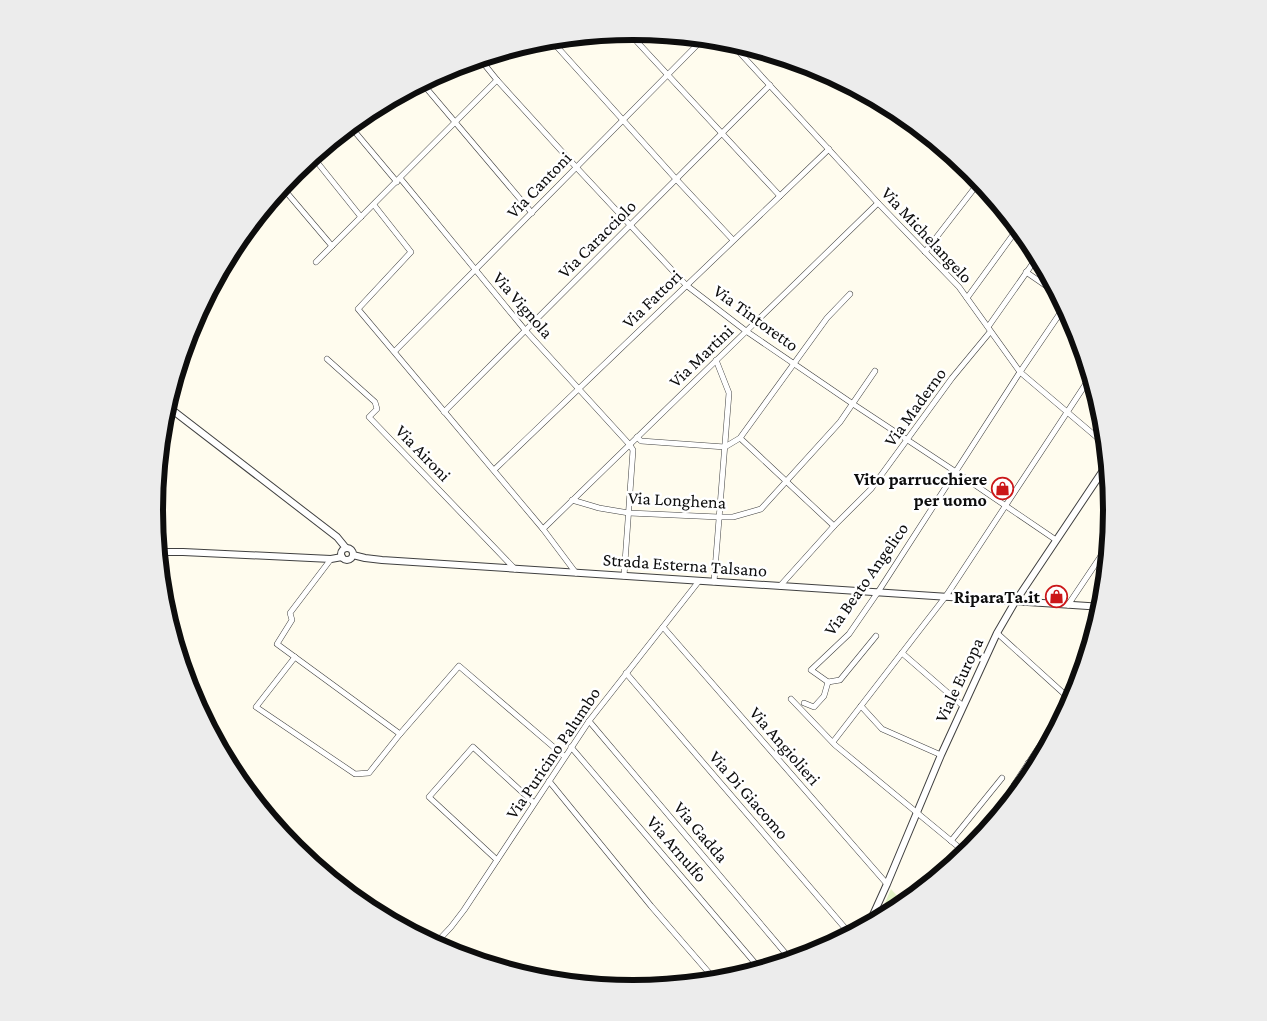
<svg xmlns="http://www.w3.org/2000/svg" width="1267" height="1021" font-family="'Crimson Pro',serif">
<style>
.pitch{fill:#e2f4c6}
.lines{fill:none;stroke-linecap:round;stroke-linejoin:round}
.minor-casing{stroke:#404040;stroke-width:6}
.tertiary-casing{stroke:#404040;stroke-width:8}
.minor{stroke:#fff;stroke-width:5}
.tertiary{stroke:#fff;stroke-width:6}
.labels{text-anchor:middle;dominant-baseline:central;stroke-width:5;stroke-linejoin:round;paint-order:stroke}
.street-label{font-size:18px;fill:#0d0d0d;stroke:#fff}
.poi-label{font-size:18px;font-weight:bold;fill:#0d0d0d;stroke:#fff;text-anchor:end}
.rim{fill:none;stroke:#0d0d0d;stroke-width:6}
</style>
<rect width="100%" height="100%" fill="#fffcee"/>
<path class="pitch" d="M891,889L905,905L900,909L879,920L878,919Z"/>
<g class="lines">
<defs>
<g id="minor">
<path d="M628,32L780,196"/>
<path d="M550,39L676,179L733,240"/>
<path d="M729,41L878,203L959,287L1020,372L1106,445"/>
<path d="M480,59L497,80L576,167L686,285L746,331L853,404L956,472L1056,540"/>
<path d="M486,65L497,53"/>
<path d="M422,83L532,213"/>
<path d="M350,126L397,182"/>
<path d="M313,157L361,217"/>
<path d="M400,178L525,330L629,444L633,450L624,576"/>
<path d="M282,187L332,246"/>
<path d="M374,205L411,252L358,309L543,529L576,573"/>
<path d="M925,252L980,181"/>
<path d="M316,262L497,80"/>
<path d="M1026,272L1058,294"/>
<path d="M967,298L1018,228"/>
<path d="M988,327L1038,256"/>
<path d="M395,351L704,38"/>
<path d="M327,359L375,402L377,409L369,417L515,569"/>
<path d="M444,412L770,85"/>
<path d="M637,437L641,441L725,447L740,438L827,318L850,294"/>
<path d="M740,438L834,526"/>
<path d="M494,470L829,149"/>
<path d="M572,500L599,508L629,513L719,517H733L761,509L840,422L875,371"/>
<path d="M543,529L878,203"/>
<path d="M331,559L290,613L292,620L277,644L400,734"/>
<path d="M714,582L729,393L716,360"/>
<path d="M780,586L834,526L871,489L952,378L990,332"/>
<path d="M1068,605L1109,544"/>
<path d="M663,627L887,884"/>
<path d="M997,633L1072,701"/>
<path d="M876,636L840,680L828,682L811,670L849,634L878,592L1020,372L1065,306"/>
<path d="M902,653L963,706"/>
<path d="M295,657L256,707L355,774L369,773L400,734L459,666L564,756"/>
<path d="M626,673L851,935"/>
<path d="M791,699L835,745L967,854"/>
<path d="M804,703L814,707L824,696L828,682"/>
<path d="M861,706L882,729L941,755"/>
<path d="M202,714L210,722"/>
<path d="M589,721L792,961"/>
<path d="M833,742L946,596L1091,376"/>
<path d="M571,747L761,970"/>
<path d="M1028,763L1036,770"/>
<path d="M549,781L651,906L717,982"/>
<path d="M1014,785L1079,686"/>
<path d="M951,841L1002,778"/>
<path d="M497,860L429,797L473,747L534,803"/>
<path d="M434,945L451,927L464,910L589,721L699,581"/>
</g>
<g id="tertiary">
<path d="M167,406L337,537L346,548"/>
<circle cx="347" cy="554" r="6"/>
<path d="M158,552H183L331,559L342,557"/>
<path d="M353,555L365,558L382,560L1103,607"/>
<path d="M868,926L887,884L941,755L997,633L1015,602L1108,463"/>
</g>
</defs>
<use href="#minor" class="minor-casing"/>
<use href="#tertiary" class="tertiary-casing"/>
<use href="#minor" class="minor"/>
<use href="#tertiary" class="tertiary"/>
</g>
<defs>
<symbol id="shop-ring" viewBox="-11 -11 22 22"><circle r="9.5" fill="#fff" stroke="#cb1719" stroke-width="1.5"/><path d="M-5-2.5h2.3a2.7 3.5 0 0 1 5.4 0H5L5.5 6h-11ZM-1.5-2.5h3a1.5 2.3 0 0 0-3 0Z" fill="#cb1719"/></symbol>
</defs>
<g fill-rule="evenodd">
<use href="#shop-ring" x="990" y="476" width="25" height="25"/>
<use href="#shop-ring" x="1044" y="584" width="25" height="25"/>
</g>
<g class="labels">
<g class="street-label">
<text transform="translate(539 185) rotate(-46)">Via Cantoni</text>
<text transform="translate(927 235) rotate(47)">Via Michelangelo</text>
<text transform="translate(597 239) rotate(-45)">Via Caracciolo</text>
<text transform="translate(652 299) rotate(-44)">Via Fattori</text>
<text transform="translate(523 305) rotate(49)">Via Vignola</text>
<text transform="translate(756 318) rotate(36)">Via Tintoretto</text>
<text transform="translate(701 356) rotate(-44)">Via Martini</text>
<text transform="translate(915 407) rotate(-54)">Via Maderno</text>
<text transform="translate(423 453) rotate(46)">Via Aironi</text>
<text transform="translate(677 500) rotate(3)">Via Longhena</text>
<text transform="translate(685 565) rotate(4)">Strada Esterna Talsano</text>
<text transform="translate(866 579) rotate(-55)">Via Beato Angelico</text>
<text transform="translate(959 680) rotate(-65)">Viale Europa</text>
<text transform="translate(785 746) rotate(49)">Via Angiolieri</text>
<text transform="translate(553 753) rotate(-56)">Via Puricino Palumbo</text>
<text transform="translate(749 795) rotate(49)">Via Di Giacomo</text>
<text transform="translate(701 832) rotate(50)">Via Gadda</text>
<text transform="translate(677 849) rotate(49)">Via Arnulfo</text>
</g>
<g class="poi-label">
<text x="987" y="479">Vito parrucchiere<tspan x="987" dy="21">per uomo</tspan></text>
<text x="1040" y="597">RiparaTa.it</text>
</g>
</g>
<path d="M0 0H1267V1021H0ZM163 510a470 470 0 1 1 940 0a470 470 0 1 1-940 0Z" fill="#ececec" fill-rule="evenodd"/>
<path class="rim" d="M163 510a470 470 0 1 1 940 0a470 470 0 1 1-940 0Z"/>
</svg>
